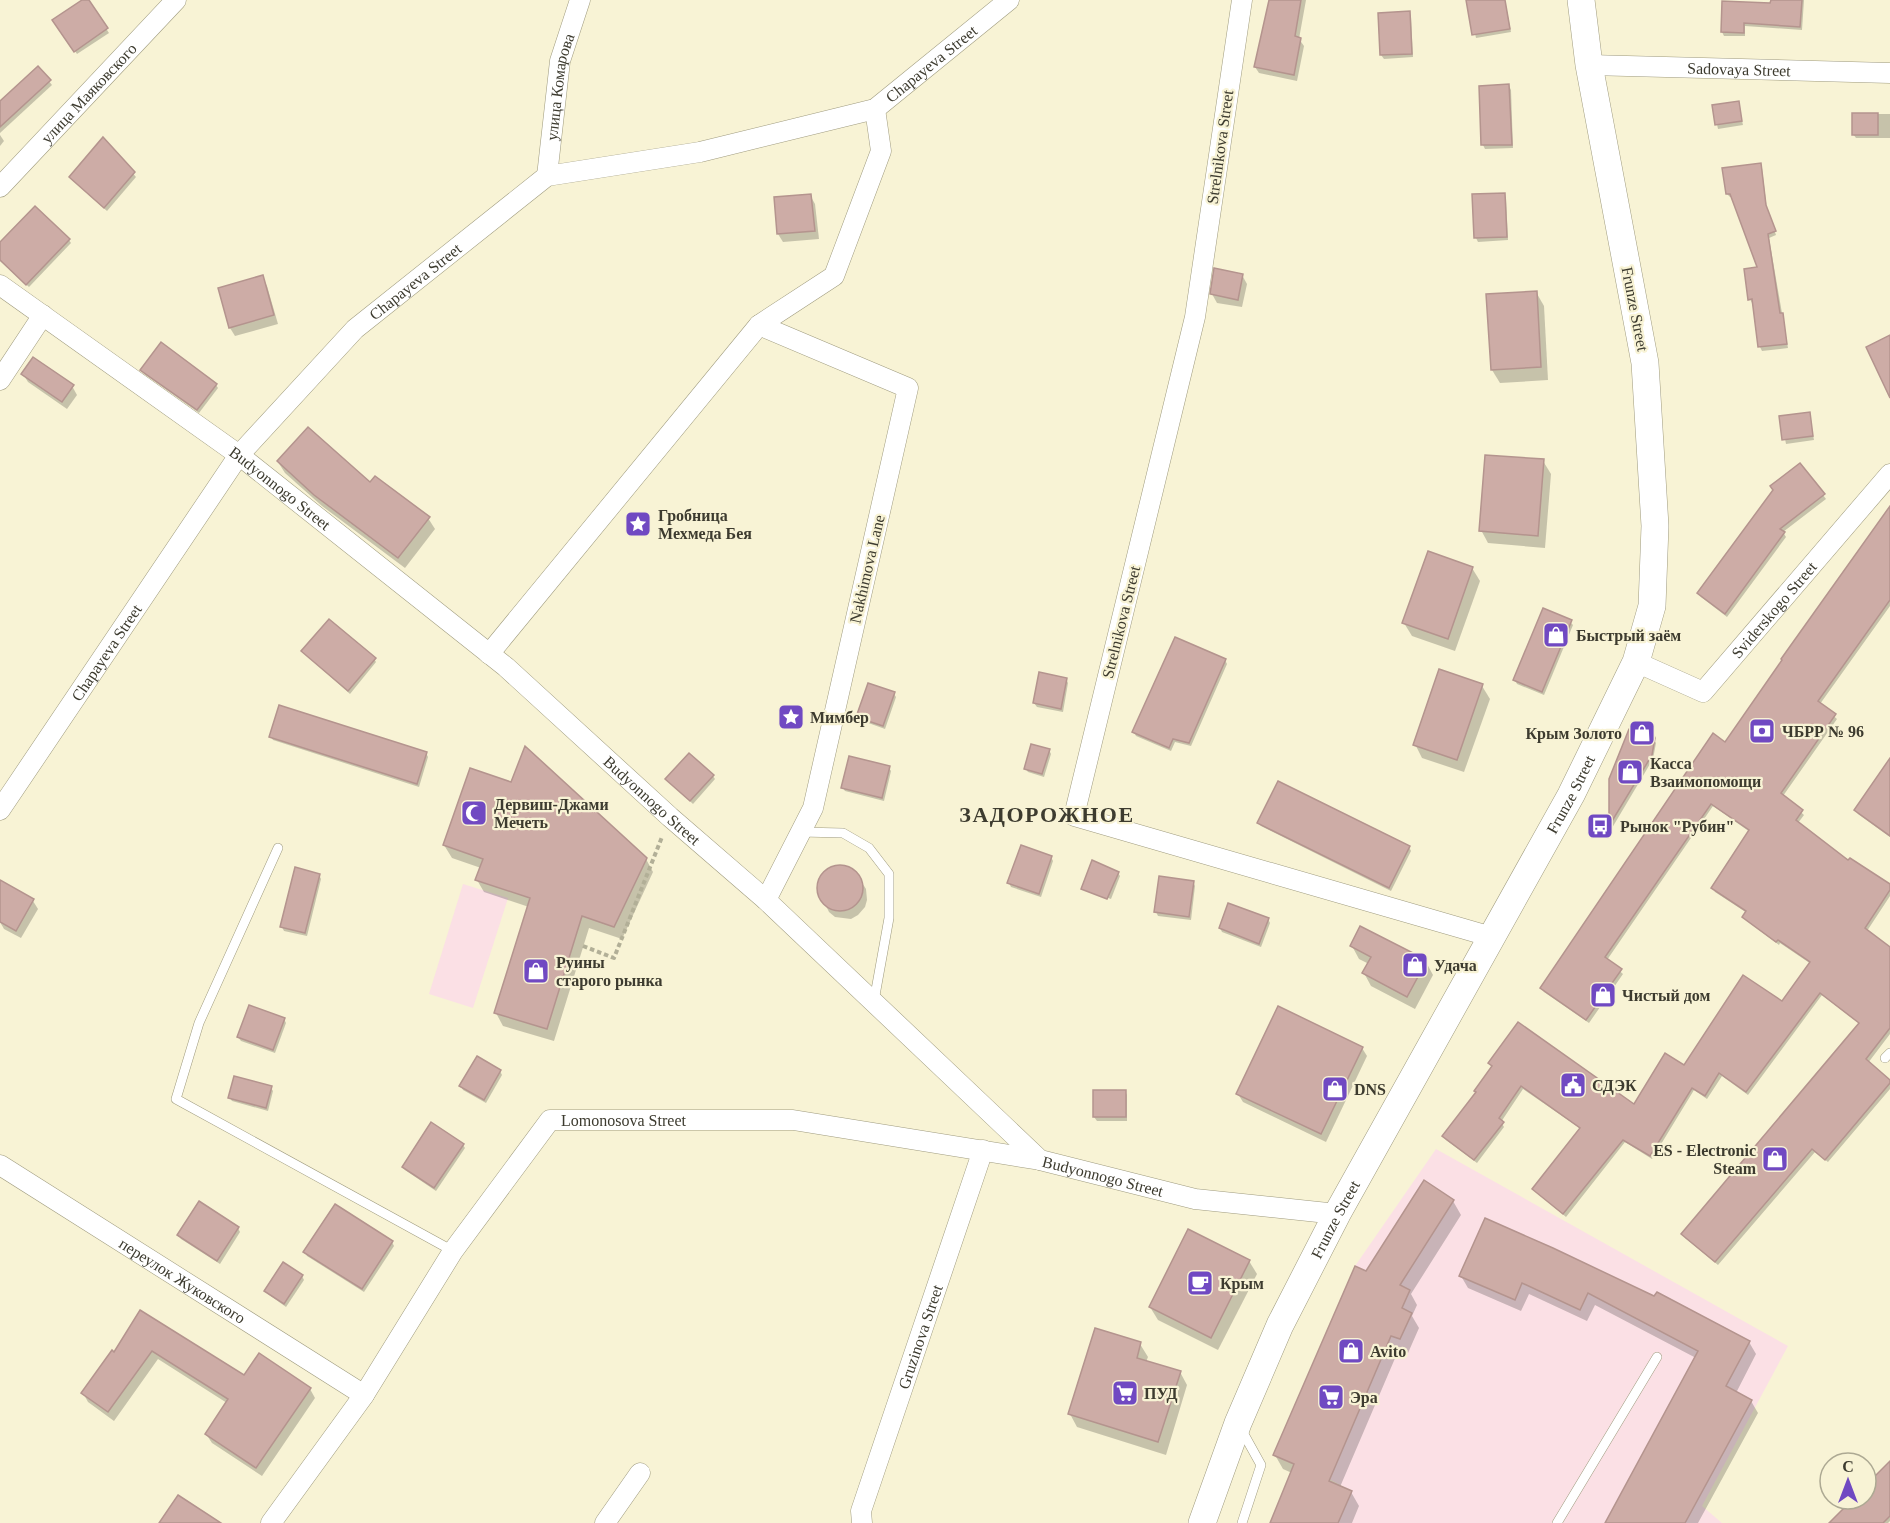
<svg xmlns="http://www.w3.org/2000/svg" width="1890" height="1523" font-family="'Times New Roman',serif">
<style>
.commercial{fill:#fbe0e5}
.shadow{fill:#0003}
.building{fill:#cdaca6;stroke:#b4948e;stroke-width:1.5}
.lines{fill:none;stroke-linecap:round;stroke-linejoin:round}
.service-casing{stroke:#9f9b7f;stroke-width:10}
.minor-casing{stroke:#9f9b7f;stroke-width:21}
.secondary-casing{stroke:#9f9b7f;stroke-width:28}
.path{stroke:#b2af97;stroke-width:4;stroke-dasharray:4.5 3;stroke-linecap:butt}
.service{stroke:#fff;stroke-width:9}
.minor{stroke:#fff;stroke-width:20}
.secondary{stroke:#fff;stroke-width:27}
.labels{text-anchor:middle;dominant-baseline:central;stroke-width:4.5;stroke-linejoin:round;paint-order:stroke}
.street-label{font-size:16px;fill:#3d3b2f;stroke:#f8f3d5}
.poi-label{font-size:16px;font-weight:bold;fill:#3d3b2f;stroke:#f8f3d5;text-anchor:start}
.district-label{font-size:22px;font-weight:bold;letter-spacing:1.5px;fill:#3d3b2f;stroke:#f8f3d5}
</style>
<rect width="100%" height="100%" fill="#f8f3d5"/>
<g class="commercial">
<path d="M463,884L508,898L473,1008L429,994Z"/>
<path d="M1436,1149L1788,1346L1702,1506L1722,1523H1338L1352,1491L1329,1479L1391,1336L1400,1339L1412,1313L1402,1308L1410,1290L1355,1266Z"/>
</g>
<g class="shadow">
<path d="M84,0H87L109,33L77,54L54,21Z"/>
<path d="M1271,0H1306L1299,39L1304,46L1297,81L1259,73L1255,67Z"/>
<path d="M1468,0H1505L1511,32L1476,38Z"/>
<path d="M1772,0H1804L1802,30L1745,26V36H1724L1722,32L1772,4Z"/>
<path d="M1409,13L1411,17L1413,57L1384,59L1381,55Z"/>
<path d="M38,68L52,85L0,133V103Z"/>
<path d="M1509,86L1511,90L1513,148L1485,149L1483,145L1481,87Z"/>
<path d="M1738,103L1743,125L1718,129L1713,106Z"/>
<path d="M1853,114H1890V138H1856L1853,134Z"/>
<path d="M0,135L4,141L0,146Z"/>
<path d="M103,139L136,177L107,211L70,178Z"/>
<path d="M1760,164L1762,168L1767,210L1776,235L1769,238L1788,348L1762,351L1760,347L1754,303H1752L1750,299L1759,268L1733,197H1730L1727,194Z"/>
<path d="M1504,194L1506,198L1508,240L1478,242L1476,238L1474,195Z"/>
<path d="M810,195L815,204L819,239L783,242L778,234L775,198Z"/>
<path d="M69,240L71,243L29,287L0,261V245Z"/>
<path d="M1242,275L1247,284L1242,307L1217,303L1212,294Z"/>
<path d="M262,277L267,286L278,324L235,336L230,328L219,289Z"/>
<path d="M1536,292L1544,306L1548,380L1500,383L1492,370L1487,296Z"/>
<path d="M142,370L216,385L218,388L199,413L144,374Z"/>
<path d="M23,374L72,386L77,395L67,409L28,382Z"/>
<path d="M1809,414L1814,440L1786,444L1781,418Z"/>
<path d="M1543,461L1551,474L1545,548L1488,543L1481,530Z"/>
<path d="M278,462L428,518L435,529L405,568L322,506L285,473Z"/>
<path d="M1774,491L1823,495L1826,499L1783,532L1786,537L1727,617L1701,597L1699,593Z"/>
<path d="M1890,508V606L1820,704L1837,719L1783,796L1804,815L1798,823L1849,862L1890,886V896L1867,931L1890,949V1034L1868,1063L1890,1082V1089L1828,1162L1815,1152L1718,1265L1685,1238L1683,1234L1860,1024L1822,995L1748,1095L1722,1076L1707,1099L1694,1090L1652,1159L1625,1142L1566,1217L1533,1189L1581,1129L1523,1089L1501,1122L1504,1127L1477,1163L1446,1140L1444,1136L1477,1093L1492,1067L1490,1063L1634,1106L1684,1067L1782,1003L1811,964L1780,943L1779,945L1746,920L1744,917L1747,913L1715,892L1713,888L1750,832L1713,806L1607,960L1623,974L1589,1023L1544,992L1541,988L1725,744Z"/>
<path d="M1472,568L1480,581L1455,651L1412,636L1404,623Z"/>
<path d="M1570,622L1573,625L1544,695L1517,684L1515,680Z"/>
<path d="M303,652L374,659L376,662L350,694Z"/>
<path d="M1225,660L1227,664L1191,746L1175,742L1171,751L1136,736L1134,732Z"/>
<path d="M1066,679L1068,683L1063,712L1037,707L1034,703Z"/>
<path d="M1482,686L1490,699L1464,772L1422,758L1415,744Z"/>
<path d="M894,694L896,697L885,729L860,720L858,716Z"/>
<path d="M1648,730L1656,743L1653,759L1612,828L1610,779Z"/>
<path d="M271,737L426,753L428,757L419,787L273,740Z"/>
<path d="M1049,750L1051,754L1044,777L1028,772L1025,768Z"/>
<path d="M1890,761V837L1858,814L1856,811Z"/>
<path d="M889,768L891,771L884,801L845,791L843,788Z"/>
<path d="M713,776L715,779L693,804L667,779Z"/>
<path d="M1258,823L1409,847L1411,851L1391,891L1261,826Z"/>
<path d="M444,845L646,859L653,872L622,939L589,928L554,1041L503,1026L496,1013L529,907L484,892L477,880L481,868L452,858Z"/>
<path d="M1051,857L1053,861L1041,897L1011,887L1009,883Z"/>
<path d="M1093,862L1118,873L1120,876L1111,899L1082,889Z"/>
<path d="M838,866H846L856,873L866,889L867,900L865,907L858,915L851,919L835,917L829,912L818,889L823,873Z"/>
<path d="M319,875L321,879L307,936L284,931L282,927Z"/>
<path d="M1193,882L1195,886L1191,920L1158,916L1156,912Z"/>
<path d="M0,892L33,901L38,909L21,938L4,929L0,922Z"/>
<path d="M1268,919L1270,923L1261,947L1222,932L1220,928Z"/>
<path d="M1352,946L1426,962L1433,975L1415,1009L1371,986L1364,973L1369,964L1359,959Z"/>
<path d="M284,1019L286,1023L275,1053L241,1041L238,1037Z"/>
<path d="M1362,1048L1367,1056L1326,1142L1243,1102L1238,1094Z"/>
<path d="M500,1071L502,1075L486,1103L463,1090L461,1086Z"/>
<path d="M271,1088L273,1091L268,1111L232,1101L230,1098Z"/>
<path d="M1125,1091L1127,1095V1121H1097L1094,1117Z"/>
<path d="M463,1145L465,1148L436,1191L405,1170L403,1167Z"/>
<path d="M1453,1201L1461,1215L1411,1294L1417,1305L1412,1316L1419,1328L1408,1353L1399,1349L1340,1487L1351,1492L1359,1506L1352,1523H1271L1292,1473L1283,1469L1275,1455L1367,1273Z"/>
<path d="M238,1228L240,1232L220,1264L181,1239L178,1235Z"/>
<path d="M392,1242L394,1246L364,1292L307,1256L305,1252Z"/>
<path d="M1249,1261L1257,1274L1218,1350L1158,1320L1150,1307Z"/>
<path d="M302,1276L304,1280L286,1307L268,1294L265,1291Z"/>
<path d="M1461,1276L1655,1298L1749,1342L1756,1354L1736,1393L1751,1401L1758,1413L1698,1523H1607L1696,1358L1595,1305L1587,1321L1529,1294L1521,1311L1468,1288Z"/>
<path d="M141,1312L245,1377L310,1389L315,1398L262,1476L212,1443L206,1434L227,1403L158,1359L114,1421L88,1402L83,1393L114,1354Z"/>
<path d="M1140,1344L1148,1357L1146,1362L1180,1372L1187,1385L1166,1455L1077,1427L1070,1414Z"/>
<path d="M1890,1463V1521L1888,1523H1831L1855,1499H1866V1488Z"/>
</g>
<g class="building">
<path d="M82,0H89L108,28L74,52L52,20Z"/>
<path d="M1269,0H1301L1295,36L1301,38L1294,75L1254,67Z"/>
<path d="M1466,0H1505L1510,29L1472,35Z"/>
<path d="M1771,0H1802L1800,27L1744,23V33L1721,32L1722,1L1770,3Z"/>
<path d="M1410,11L1412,54L1380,55L1378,13Z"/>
<path d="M38,66L51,80L0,127V101Z"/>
<path d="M1509,84L1512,145H1481L1479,86Z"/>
<path d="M1739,101L1742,121L1715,125L1712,105Z"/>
<rect x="1852" y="113" width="26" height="22"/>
<path d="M103,137L135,172L104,208L69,177Z"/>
<path d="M1761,163L1766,205L1776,231L1768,234L1780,313H1783L1787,344L1758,347L1752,299L1748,300L1744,269L1757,267L1730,194H1726L1722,168Z"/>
<path d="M1505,193L1507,237L1474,238L1472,194Z"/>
<path d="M811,194L815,231L777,234L774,197Z"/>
<path d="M35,206L70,239L26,285L0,260V242Z"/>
<path d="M1214,268L1243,274L1238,300L1210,294Z"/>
<path d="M263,275L274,315L229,328L218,288Z"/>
<path d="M1537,291L1541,367L1491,370L1486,294Z"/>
<path d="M1890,335V398L1866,347Z"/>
<path d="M161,342L217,384L197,410L140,370Z"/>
<path d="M33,357L74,385L62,402L21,374Z"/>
<path d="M1810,412L1813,436L1782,440L1779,416Z"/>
<path d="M308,427L370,482L375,476L430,517L398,558L314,495L277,461Z"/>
<path d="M1485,455L1544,459L1538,536L1479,531Z"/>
<path d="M1800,463L1825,494L1780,529L1785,532L1725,614L1697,593L1773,490L1770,486Z"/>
<path d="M1890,506V600L1818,701L1836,714L1781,793L1803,810L1796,820L1848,860L1850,858L1890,884V890L1865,928L1890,947V1028L1866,1059L1890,1080V1083L1825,1160L1812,1149L1715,1262L1681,1234L1859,1023L1820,993L1746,1092L1719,1073L1705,1096L1692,1088L1650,1156L1623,1140L1563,1214L1532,1189L1580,1128L1521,1086L1499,1118L1504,1122L1474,1160L1442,1136L1476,1092L1474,1091L1492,1066L1488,1063L1518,1022L1634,1104L1665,1053L1684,1065L1743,975L1782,1001L1810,962L1778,940L1776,942L1742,917L1746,911L1711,888L1749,830L1711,804L1605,957L1622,969L1586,1020L1540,988L1713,733L1725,742L1782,660L1781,659Z"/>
<path d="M1428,551L1473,567L1448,639L1402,623Z"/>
<path d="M1543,608L1572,620L1542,692L1513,680Z"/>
<path d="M329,619L376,658L348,691L301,651Z"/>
<path d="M1175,637L1226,659L1189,743L1173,739L1169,748L1132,732Z"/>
<path d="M1439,669L1483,684L1457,760L1413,745Z"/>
<path d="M1039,672L1067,678L1061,709L1033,703Z"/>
<path d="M868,683L895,692L883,726L856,717Z"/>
<path d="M279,705L427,752L417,784L269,737Z"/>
<path d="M1635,727L1649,729L1653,733L1655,738L1652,755L1609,826V779L1629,729Z"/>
<path d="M1031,744L1050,749L1042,774L1024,769Z"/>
<path d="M525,746L647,858L614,927L582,916L547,1029L494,1013L530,898L475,880L483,859L443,845L470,768L511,782Z"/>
<path d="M689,753L714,775L690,801L665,779Z"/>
<path d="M849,756L890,766L882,798L841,788Z"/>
<path d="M1890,758V836L1854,810Z"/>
<path d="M1278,781L1410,846L1389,888L1257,823Z"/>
<path d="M1021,845L1052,856L1039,894L1007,883Z"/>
<path d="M1092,860L1119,872L1107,899L1081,889Z"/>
<circle cx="840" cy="888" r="23"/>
<path d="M295,867L320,874L305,933L280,927Z"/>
<path d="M1159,876L1194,881L1189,917L1154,912Z"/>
<path d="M0,880L34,899L16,931L0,922Z"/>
<path d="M1228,903L1269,918L1259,944L1219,928Z"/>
<path d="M1360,926L1427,960L1407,997L1362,973L1371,957L1350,946Z"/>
<path d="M249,1005L285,1018L273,1050L237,1037Z"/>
<path d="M1278,1006L1363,1047L1321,1134L1236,1094Z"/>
<path d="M477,1056L501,1070L484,1100L459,1086Z"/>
<path d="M234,1076L272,1086L266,1108L228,1098Z"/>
<rect x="1093" y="1090" width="33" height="27"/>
<path d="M431,1122L464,1144L434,1188L402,1167Z"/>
<path d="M1424,1180L1454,1200L1400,1285L1410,1290L1402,1308L1412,1313L1400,1339L1391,1336L1329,1481L1352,1491L1338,1523H1270L1294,1464L1273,1455L1355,1266L1366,1271Z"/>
<path d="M199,1201L239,1227L217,1261L177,1235Z"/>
<path d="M335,1204L393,1241L362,1289L303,1252Z"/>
<path d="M1485,1218L1553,1248L1654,1296L1657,1292L1750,1341L1726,1386L1752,1400L1685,1523H1605L1698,1351L1588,1293L1580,1310L1522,1283L1515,1300L1459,1276Z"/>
<path d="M1188,1229L1250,1260L1211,1338L1149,1307Z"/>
<path d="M283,1262L303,1275L284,1304L264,1291Z"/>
<path d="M140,1310L244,1375L259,1353L311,1388L256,1468L205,1434L228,1399L152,1351L108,1412L81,1393L112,1350L114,1352Z"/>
<path d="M1095,1328L1141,1342L1137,1358L1181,1371L1158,1442L1068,1414Z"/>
<path d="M1890,1461V1516L1883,1523H1829L1853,1499H1866V1485Z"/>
<path d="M178,1495L221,1523H159Z"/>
</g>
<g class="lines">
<defs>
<g id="service">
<path d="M801,832L843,833L869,848L889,874V918L874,1001"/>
<path d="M278,848L199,1023L176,1099L453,1251"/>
<path d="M1885,1058L1890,1053"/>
<path d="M1241,1429L1261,1465L1242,1523"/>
<path d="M1557,1523L1657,1357"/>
</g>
<g id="minor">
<path d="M1242,0L1195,317L1074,816L1492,937"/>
<path id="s1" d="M1589,65L1890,73"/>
<path id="s2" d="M547,176L560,61L580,0"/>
<path id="s3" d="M0,187L176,0"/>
<path id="s4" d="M0,285L239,455L506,667L670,817L766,900L1040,1160L1195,1199L1337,1214"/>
<path d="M759,325L908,388L813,808L766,900"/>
<path d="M0,380L43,315"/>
<path d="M489,654L759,325L834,276L881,151L875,109"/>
<path id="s5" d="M1636,662L1703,692L1890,474"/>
<path id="s6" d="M0,810L239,455L355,329L547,176L700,152L875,109L1009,0"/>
<path id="s7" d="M0,1165L364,1395"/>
<path id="s8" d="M271,1523L364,1395L453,1251L550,1120H793L1040,1160"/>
<path d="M605,1523L640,1473"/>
<path id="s9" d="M862,1523L861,1511L983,1150"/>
</g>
<g id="secondary">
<path id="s10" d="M1202,1523L1238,1423L1280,1325L1337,1214L1571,795L1636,662L1652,606L1655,526L1645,363L1589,65L1581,0"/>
</g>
</defs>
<use href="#service" class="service-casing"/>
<use href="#minor" class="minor-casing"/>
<use href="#secondary" class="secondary-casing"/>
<path class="path" d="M583,946L614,958L662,837"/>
<use href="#service" class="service"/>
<use href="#minor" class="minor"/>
<use href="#secondary" class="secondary"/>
</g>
<defs>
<symbol id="sight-square" viewBox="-11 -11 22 22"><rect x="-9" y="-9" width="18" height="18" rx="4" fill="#7049c2" stroke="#f8f3d5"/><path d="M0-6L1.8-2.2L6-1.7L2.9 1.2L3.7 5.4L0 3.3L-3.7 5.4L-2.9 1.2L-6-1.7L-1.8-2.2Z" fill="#fff"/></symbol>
<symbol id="shop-square" viewBox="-11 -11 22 22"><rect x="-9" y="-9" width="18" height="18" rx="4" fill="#7049c2" stroke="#f8f3d5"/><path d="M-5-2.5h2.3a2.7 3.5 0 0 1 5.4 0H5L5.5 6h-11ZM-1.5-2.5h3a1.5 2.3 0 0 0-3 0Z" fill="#fff"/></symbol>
<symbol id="bank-square" viewBox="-11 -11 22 22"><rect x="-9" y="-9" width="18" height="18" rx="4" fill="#7049c2" stroke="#f8f3d5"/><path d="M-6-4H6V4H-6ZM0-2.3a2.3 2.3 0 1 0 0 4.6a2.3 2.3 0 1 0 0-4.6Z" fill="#fff"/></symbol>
<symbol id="mosque-square" viewBox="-11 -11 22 22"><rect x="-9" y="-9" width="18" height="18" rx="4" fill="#7049c2" stroke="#f8f3d5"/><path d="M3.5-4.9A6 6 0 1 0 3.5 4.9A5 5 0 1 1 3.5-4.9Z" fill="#fff"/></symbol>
<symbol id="bus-square" viewBox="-11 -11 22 22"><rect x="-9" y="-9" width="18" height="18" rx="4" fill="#7049c2" stroke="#f8f3d5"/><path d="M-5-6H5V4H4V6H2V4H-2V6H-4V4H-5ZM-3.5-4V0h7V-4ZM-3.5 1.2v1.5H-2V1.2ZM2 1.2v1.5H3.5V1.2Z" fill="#fff"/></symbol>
<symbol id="civic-square" viewBox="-11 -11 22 22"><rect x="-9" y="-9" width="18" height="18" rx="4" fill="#7049c2" stroke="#f8f3d5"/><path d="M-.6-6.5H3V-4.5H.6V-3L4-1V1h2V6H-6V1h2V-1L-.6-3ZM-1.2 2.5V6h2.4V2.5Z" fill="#fff"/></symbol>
<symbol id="cafe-square" viewBox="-11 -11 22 22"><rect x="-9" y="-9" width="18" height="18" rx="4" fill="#7049c2" stroke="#f8f3d5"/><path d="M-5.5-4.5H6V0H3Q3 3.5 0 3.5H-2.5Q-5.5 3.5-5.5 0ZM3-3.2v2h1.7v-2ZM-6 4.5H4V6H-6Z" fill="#fff"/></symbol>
<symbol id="supermarket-square" viewBox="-11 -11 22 22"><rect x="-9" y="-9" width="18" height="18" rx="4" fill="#7049c2" stroke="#f8f3d5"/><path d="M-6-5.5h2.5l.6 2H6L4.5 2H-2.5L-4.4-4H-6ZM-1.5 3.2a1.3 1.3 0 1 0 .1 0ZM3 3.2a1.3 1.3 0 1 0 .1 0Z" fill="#fff"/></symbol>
</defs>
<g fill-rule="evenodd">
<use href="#sight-square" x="623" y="509" width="30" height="30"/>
<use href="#shop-square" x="1541" y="620" width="30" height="30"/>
<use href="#sight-square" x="776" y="702" width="30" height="30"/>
<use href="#bank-square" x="1747" y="716" width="30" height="30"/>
<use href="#shop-square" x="1627" y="718" width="30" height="30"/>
<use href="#shop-square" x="1615" y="757" width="30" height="30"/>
<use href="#mosque-square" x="459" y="798" width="30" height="30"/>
<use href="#bus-square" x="1585" y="811" width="30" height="30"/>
<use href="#shop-square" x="1400" y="950" width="30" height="30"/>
<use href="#shop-square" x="521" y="956" width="30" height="30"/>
<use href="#shop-square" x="1588" y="980" width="30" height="30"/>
<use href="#civic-square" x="1558" y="1070" width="30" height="30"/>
<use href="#shop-square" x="1320" y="1074" width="30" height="30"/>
<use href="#shop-square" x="1760" y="1144" width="30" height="30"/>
<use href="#cafe-square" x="1185" y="1268" width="30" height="30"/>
<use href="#shop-square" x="1336" y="1336" width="30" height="30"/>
<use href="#supermarket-square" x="1110" y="1378" width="30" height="30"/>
<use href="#supermarket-square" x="1316" y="1382" width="30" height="30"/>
</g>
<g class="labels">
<g class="street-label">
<text stroke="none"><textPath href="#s6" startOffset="1252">Chapayeva Street</textPath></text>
<text stroke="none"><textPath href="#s1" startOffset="150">Sadovaya Street</textPath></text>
<text stroke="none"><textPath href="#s2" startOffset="90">улица Комарова</textPath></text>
<text stroke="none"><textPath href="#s3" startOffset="129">улица Маяковского</textPath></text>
<text transform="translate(1220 147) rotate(-82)">Strelnikova Street</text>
<text stroke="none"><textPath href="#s6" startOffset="676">Chapayeva Street</textPath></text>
<text transform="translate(1635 309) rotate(79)">Frunze Street</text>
<text stroke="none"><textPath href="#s4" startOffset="346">Budyonnogo Street</textPath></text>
<text transform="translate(867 569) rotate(-77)">Nakhimova Lane</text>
<text stroke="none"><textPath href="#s5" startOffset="182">Sviderskogo Street</textPath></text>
<text transform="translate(1121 622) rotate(-76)">Strelnikova Street</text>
<text stroke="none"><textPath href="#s6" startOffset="190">Chapayeva Street</textPath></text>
<text stroke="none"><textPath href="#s10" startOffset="818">Frunze Street</textPath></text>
<text stroke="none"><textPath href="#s4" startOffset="832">Budyonnogo Street</textPath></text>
<text stroke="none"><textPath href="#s8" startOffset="564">Lomonosova Street</textPath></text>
<text stroke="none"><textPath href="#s4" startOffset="1426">Budyonnogo Street</textPath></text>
<text stroke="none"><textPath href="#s10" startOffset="332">Frunze Street</textPath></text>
<text stroke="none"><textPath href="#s7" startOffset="216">переулок Жуковского</textPath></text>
<text stroke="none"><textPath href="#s9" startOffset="196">Gruzinova Street</textPath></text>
</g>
<g class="poi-label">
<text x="658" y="515">Гробница<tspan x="658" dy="18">Мехмеда Бея</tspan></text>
<text x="1576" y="635">Быстрый заём</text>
<text x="810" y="717">Мимбер</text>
<text x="1782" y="731">ЧБРР № 96</text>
<text x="1622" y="733" text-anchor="end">Крым Золото</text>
<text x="1650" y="763">Касса<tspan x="1650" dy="18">Взаимопомощи</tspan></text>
<text x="494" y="804">Дервиш-Джами<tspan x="494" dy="18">Мечеть</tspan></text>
<text x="1620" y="826">Рынок "Рубин"</text>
<text x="556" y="962">Руины<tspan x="556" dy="18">старого рынка</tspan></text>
<text x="1434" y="965">Удача</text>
<text x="1622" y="995">Чистый дом</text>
<text x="1592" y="1085">СДЭК</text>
<text x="1354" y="1089">DNS</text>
<text x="1756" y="1150" text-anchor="end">ES - Electronic<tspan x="1756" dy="18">Steam</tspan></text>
<text x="1220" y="1283">Крым</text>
<text x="1370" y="1351">Avito</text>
<text x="1144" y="1393">ПУД</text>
<text x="1350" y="1397">Эра</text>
</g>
<g class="district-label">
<text x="1047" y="814">ЗАДОРОЖНОЕ</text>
</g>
</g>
<g transform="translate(1848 1481)"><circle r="28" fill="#f8f3d5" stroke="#ada993" stroke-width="1.5"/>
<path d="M0-4.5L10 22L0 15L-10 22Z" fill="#7049c2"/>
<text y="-9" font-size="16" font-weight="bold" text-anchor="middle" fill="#3d3b2f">С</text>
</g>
</svg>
